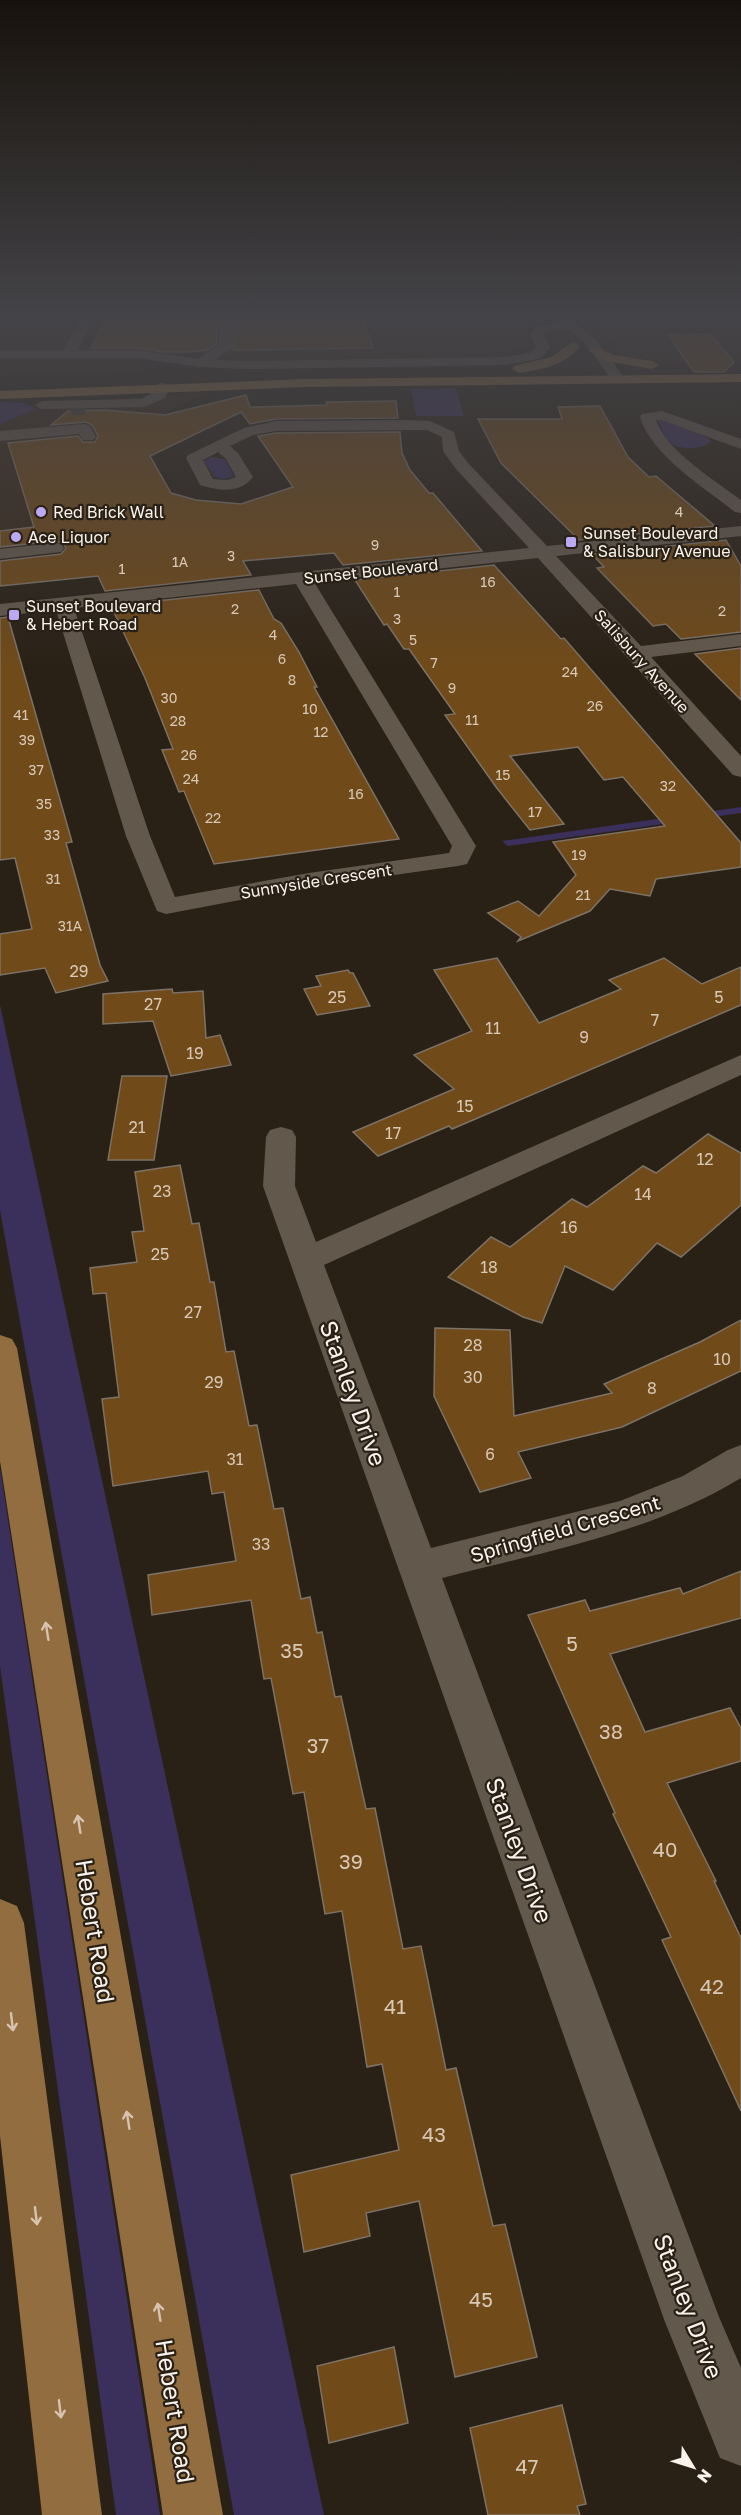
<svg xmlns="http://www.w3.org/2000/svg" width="741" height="2515" font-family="'Golos Text',sans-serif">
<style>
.built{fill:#37291a}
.green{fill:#3b305c}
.building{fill:#704a19;stroke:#7d7266;stroke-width:1.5}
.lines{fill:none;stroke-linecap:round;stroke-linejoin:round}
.minor-tunnel{stroke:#494036;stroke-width:14;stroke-dasharray:14 8;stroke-linecap:butt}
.minor{fill:#63584c;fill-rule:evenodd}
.major{fill:#926d40;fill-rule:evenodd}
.oneway{stroke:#d6c4b0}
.poi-dot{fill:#baaaf6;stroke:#2a2116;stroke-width:2}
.labels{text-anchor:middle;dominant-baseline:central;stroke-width:4.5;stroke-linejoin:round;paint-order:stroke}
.far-number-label{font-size:14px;fill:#d8c9b7}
.far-poi-label{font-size:16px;fill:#faf3ec;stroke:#2a2116;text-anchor:start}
.far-street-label{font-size:16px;fill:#faf3ec;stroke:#2a2116}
.number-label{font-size:16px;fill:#d8c9b7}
.street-label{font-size:20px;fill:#faf3ec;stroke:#2a2116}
.near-number-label{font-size:20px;fill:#d8c9b7}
.near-street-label{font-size:24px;fill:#faf3ec;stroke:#2a2116}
</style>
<rect width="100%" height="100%" fill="#2a2116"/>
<g class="built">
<path d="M0,317H526V346L502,357L266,362L216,361L151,352L137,361L142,369L0,376Z"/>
<path d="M597,317H741V362H658L620,354Z"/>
<path d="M208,392L85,451L123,540L0,552V407Z"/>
</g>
<g class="green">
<path d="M456,388L464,416H416L411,389Z"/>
<path d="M0,402L25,403L36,409L0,424Z"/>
<path d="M658,419L707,437L711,441C703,450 678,451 669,441C664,436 660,426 658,419Z"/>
<path d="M211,457L225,459L234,476L225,479L214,477L204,461Z"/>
<path d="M741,807V813L508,846L502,841Z"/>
<path d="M0,1005L324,2515H234L0,1210Z"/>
<path d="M0,1468L160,2515H116L0,1666Z"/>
</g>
<g class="building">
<path d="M112,317H218L216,345L207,350L191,352H164L138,348H91L106,320H111Z"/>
<path d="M234,317H362L373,348L233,350Z"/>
<path d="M710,334L734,362L724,372H694L668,335Z"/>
<path d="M246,395L250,407L327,405L326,402L396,401L398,418L276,419L250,424L241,412L150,456L171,493L196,500L241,504L293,487L258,436L276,433L400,432L402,453L410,470L429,493H433L482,551L343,565L334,553L243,561L251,575L105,591L98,576L0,586V561L61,554L66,548L63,543L55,541L0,547V531L34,527L8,443L78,436L83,442H95L98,436L92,425L86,422L51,425L68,411L104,410L165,415Z"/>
<path d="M600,406L628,457L649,477L656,476L715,526L579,540L501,463L478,419H562L558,407Z"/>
<path d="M726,540L741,566V632L681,639L666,624L653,626L597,568L604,567L592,554Z"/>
<path d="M494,565L561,639L564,638L741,843V867L656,879L650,896L610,889L590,911L518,941L521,937L488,913L518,901L539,916L576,875L553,842L665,826L623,777L604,780L578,747L510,756L564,824L530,830L496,787L445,715L455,714L409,649H404L387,624L384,625L355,580Z"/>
<path d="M259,590L274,619L281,623L299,652L317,687H314L399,839L214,864L184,791L179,792L162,750L173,749L145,678L111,606Z"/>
<path d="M8,617L72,842L66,843L100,965L108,981L56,993L45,968L0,975V934L32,929L15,858L0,860V618Z"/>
<path d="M741,648V700L695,654Z"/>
<path d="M497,958L539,1023L621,989L609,980L664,958L702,984L741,967V1005L452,1129L449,1126L378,1156L353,1132L454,1089L414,1055L472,1031L434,970Z"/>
<path d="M348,970L350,973H353L370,1006L317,1015L304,989L321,986L316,976Z"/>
<path d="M172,989L173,993L203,991L206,1038L220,1035L231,1065L171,1076L153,1021L103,1024V994Z"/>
<path d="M122,1076H167L154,1160H108Z"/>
<path d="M708,1134L741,1153V1205L681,1257L657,1243L613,1290L565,1266L542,1323L523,1317L448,1277L491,1237L510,1247L572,1199L587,1207L643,1166L656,1173Z"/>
<path d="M180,1165L192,1224L199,1223L210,1282H214L226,1352L234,1351L249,1426L257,1425L274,1509L283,1508L301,1599L310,1597L317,1633L322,1632L335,1697L341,1696L366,1809L375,1808L403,1949L421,1946L446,2070L456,2068L493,2226L505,2224L537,2357L455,2377L419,2201L366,2213L370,2236L304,2252L291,2175L399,2150L382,2064L367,2067L342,1911L325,1914L304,1792L293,1794L271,1678L264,1679L251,1600L152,1615L148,1575L236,1561L224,1492L212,1494L208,1471L113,1486L102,1399L119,1397L106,1293L93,1294L90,1268L137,1262L132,1232L144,1231L135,1172Z"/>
<path d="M741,1320V1371L622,1427L518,1452L531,1478L480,1492L434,1396L435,1328L510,1330L514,1416L612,1393L604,1384L700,1342Z"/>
<path d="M741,1571V1618L610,1654L645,1732L730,1708L741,1728V1761L667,1783L716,1881H714L741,1938V2111L662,1940L671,1937L613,1814L615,1813L528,1615L585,1600L590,1611L680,1588L683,1594Z"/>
<path d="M394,2347L408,2423L329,2443L317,2366Z"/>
<path d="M562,2405L586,2504L577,2506L580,2515H488L470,2428Z"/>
</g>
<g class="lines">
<path class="minor-tunnel" d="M71,408H88"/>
<g class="minor">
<path d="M80,317H92L78,350H138L198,359L218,346L220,317H232V348L215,360L247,361L504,357L530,353L536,347L530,335L534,328L562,322L560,317H572L575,323L595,339L625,379L623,382H613L586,344L568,329L554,330L544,334L550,348L539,359L504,365L247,369L200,367L138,358H0V350H64Z"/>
<path d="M447,317H460V318L454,322Z"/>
<path d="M163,383L170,387L165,398L144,407L42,409L35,405L42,401L141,399L154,392L158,384Z"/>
<path d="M662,411L741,439V449L661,420H656C666,451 716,481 741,500V513L735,512C704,487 652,456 640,417L642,414Z"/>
<path d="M408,420L430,421L454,432L459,451L468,463L547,546L741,526V536L556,556L641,646L741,634V646L651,657L741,756V777L733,775L538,558L314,582L476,846L467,864L458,866L309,887L166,914L157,911L126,836L56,610L0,616V604L529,548L456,469L443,451L442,437L427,430L276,431L253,435L230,446L238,453L253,477C240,494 218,491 200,485L186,458L188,455L244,428L276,421ZM218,452L226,459L236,477L227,480L213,479L203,460ZM296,584L452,846L449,853L309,873L175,897L150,836L74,608Z"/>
<path d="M85,424L90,426L96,437L93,440H83L79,434L0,441V431Z"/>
<path d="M55,543L61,544L64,548L61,552L0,559V549Z"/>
<path d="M741,1055V1075L324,1265L431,1548L620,1501L683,1476L728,1450L741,1445V1478C651,1533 543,1552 442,1578L719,2317L741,2368V2466L720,2458L665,2322L263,1186L266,1137L270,1130L281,1127L292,1130L296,1137L295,1186L316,1242Z"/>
</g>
<g class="major">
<path d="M573,342L580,346C565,366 542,369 519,373L512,369L514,366L551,357Z"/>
<path d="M595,346L614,355L652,361L659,365L652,369L605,361L588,350Z"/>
<path d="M741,374V382L304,387L0,399V391L304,379Z"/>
<path d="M0,1335L12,1339L17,1348L223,2515H163L0,1461Z"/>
<path d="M0,1899L17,1906L24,1923L102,2515H42L0,2136Z"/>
</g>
</g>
<defs><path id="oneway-shaft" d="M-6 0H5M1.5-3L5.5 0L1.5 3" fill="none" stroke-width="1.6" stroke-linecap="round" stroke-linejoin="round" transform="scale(1.5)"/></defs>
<g class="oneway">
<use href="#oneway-shaft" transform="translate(47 1631) rotate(-99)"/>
<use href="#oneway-shaft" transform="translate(79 1824) rotate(-99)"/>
<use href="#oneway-shaft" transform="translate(12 2022) rotate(83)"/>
<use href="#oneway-shaft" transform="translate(128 2120) rotate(-99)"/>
<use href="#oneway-shaft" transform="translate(36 2216) rotate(83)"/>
<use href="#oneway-shaft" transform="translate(159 2312) rotate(-99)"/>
<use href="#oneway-shaft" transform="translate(60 2409) rotate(83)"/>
</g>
<linearGradient id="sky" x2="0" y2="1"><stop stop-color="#17120c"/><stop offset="0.47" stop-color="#444347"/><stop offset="1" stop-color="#444347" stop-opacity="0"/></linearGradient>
<rect width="741" height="669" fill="url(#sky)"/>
<g class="poi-dot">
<circle cx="41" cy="512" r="6"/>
<circle cx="16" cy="537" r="6"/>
<rect x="565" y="536" width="12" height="12" rx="3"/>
<rect x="8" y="609" width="12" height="12" rx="3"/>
</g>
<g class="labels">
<g class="far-number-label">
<text x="679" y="511">4</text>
<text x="375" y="544">9</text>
<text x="231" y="555">3</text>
<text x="180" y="561">1A</text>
<text x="122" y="568">1</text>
<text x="488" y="581">16</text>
<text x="397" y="591">1</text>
<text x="235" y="608">2</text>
<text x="722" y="610">2</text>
<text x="397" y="618">3</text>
<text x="273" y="634">4</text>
<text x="413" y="639">5</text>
<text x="282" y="658">6</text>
<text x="434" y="662">7</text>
<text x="570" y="671">24</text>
<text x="292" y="679">8</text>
<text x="452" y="687">9</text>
<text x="169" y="697">30</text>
<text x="595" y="705">26</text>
<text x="310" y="708">10</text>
<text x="21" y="714">41</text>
<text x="472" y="719">11</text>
<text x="178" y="720">28</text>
<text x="321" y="731">12</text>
<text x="27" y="739">39</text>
<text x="189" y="754">26</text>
<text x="36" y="769">37</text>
<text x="503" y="774">15</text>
<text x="191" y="778">24</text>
<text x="668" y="785">32</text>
<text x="356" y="793">16</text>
<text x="44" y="803">35</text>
<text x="535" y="811">17</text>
<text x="213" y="817">22</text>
<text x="52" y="834">33</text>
<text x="579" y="854">19</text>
<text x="53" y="878">31</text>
<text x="583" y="894">21</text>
<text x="70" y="925">31A</text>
</g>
<g class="far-poi-label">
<text x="53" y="512">Red Brick Wall</text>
<text x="583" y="533">Sunset Boulevard<tspan x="583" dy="18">&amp; Salisbury Avenue</tspan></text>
<text x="28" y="537">Ace Liquor</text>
<text x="26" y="606">Sunset Boulevard<tspan x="26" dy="18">&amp; Hebert Road</tspan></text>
</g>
<g class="far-street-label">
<text transform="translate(371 571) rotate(-6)">Sunset Boulevard</text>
<text transform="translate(642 661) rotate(48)">Salisbury Avenue</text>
<text transform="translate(316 881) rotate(-9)">Sunnyside Crescent</text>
</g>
<g class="number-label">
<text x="79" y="971">29</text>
<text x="337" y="997">25</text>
<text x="719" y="997">5</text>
<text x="153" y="1004">27</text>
<text x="655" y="1020">7</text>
<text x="493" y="1028">11</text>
<text x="584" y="1037">9</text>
<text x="195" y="1053">19</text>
<text x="465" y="1106">15</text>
<text x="137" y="1127">21</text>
<text x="393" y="1133">17</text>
<text x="705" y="1159">12</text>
<text x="162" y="1191">23</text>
<text x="643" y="1194">14</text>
<text x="569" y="1227">16</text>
<text x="160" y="1254">25</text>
<text x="489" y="1267">18</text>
<text x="193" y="1312">27</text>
<text x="473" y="1345">28</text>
<text x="722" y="1359">10</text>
<text x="473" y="1377">30</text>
<text x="214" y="1382">29</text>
<text x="652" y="1388">8</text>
<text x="490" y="1454">6</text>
<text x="235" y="1459">31</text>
<text x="261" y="1544">33</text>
</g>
<g class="street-label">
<text transform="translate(565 1528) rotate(-16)">Springfield Crescent</text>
</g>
<g class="near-number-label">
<text x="572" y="1643">5</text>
<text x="292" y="1650">35</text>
<text x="611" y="1731">38</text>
<text x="318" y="1745">37</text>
<text x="665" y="1849">40</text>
<text x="351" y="1861">39</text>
<text x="712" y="1986">42</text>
<text x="395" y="2006">41</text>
<text x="434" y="2134">43</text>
<text x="481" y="2299">45</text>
<text x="527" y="2466">47</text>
</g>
<g class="near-street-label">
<text transform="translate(354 1393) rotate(70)">Stanley Drive</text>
<text transform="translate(520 1850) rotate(70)">Stanley Drive</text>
<text transform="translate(96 1931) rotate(81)">Hebert Road</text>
<text transform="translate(689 2306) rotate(69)">Stanley Drive</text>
<text transform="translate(176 2411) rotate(81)">Hebert Road</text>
</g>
</g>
<g transform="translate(693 2467) rotate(128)" stroke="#2a2116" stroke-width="4.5" paint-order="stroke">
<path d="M0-4.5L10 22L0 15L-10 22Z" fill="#faf3ec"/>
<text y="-9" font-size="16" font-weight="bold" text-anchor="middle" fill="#faf3ec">N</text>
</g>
</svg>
